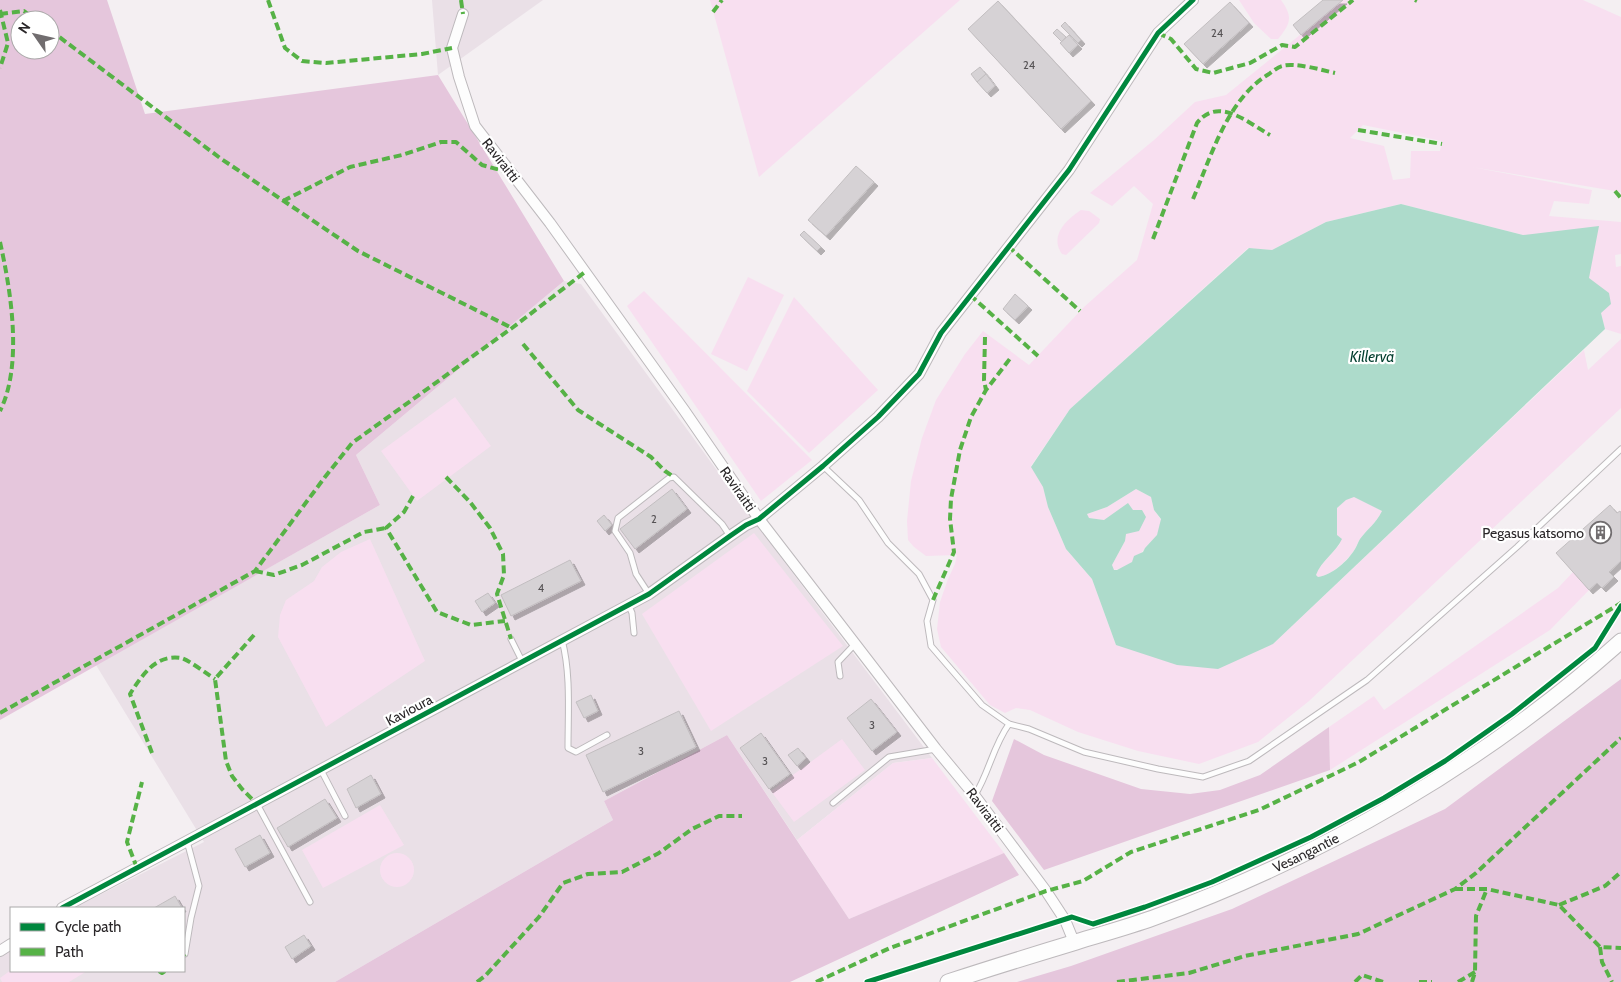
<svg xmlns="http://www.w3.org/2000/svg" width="1621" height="982" font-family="Cabin,sans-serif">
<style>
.built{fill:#eae0e7}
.green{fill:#f8dff0;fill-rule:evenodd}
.forest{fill:#e5c6dc;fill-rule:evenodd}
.water{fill:#addbcb;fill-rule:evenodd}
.building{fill:#d6d2d5;stroke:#c2bec0;filter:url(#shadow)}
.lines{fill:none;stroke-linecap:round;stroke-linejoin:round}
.lane-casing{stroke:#bdb9bc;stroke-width:7}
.street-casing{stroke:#bdb9bc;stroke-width:12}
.secondary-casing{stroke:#bdb9bc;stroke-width:17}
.lane{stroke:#fdfdfd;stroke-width:5}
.street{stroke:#fdfdfd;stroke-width:10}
.secondary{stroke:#fdfdfd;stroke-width:15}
.quiet{stroke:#56b246;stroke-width:4;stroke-dasharray:8 4;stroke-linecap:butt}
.cycleway-casing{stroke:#fff;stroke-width:8}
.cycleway{stroke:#00873e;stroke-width:5}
.labels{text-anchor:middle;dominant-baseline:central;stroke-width:4.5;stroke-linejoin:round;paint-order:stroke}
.number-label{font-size:11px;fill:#555254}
.street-label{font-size:14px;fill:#2a2729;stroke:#fff}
.poi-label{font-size:14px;fill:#2a2729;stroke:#fff;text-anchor:end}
.water-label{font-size:15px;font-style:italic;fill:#003d2d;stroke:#fff}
</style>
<defs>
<filter id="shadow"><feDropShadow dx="4" dy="4" stdDeviation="0" flood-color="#0004"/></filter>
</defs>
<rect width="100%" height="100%" fill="#f4eff2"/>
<g class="built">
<path d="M432,0H543L438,75Z"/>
<path d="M564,281L581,284L767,539L932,758L893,763L797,840L727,735L604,801L613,820L335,982H0V956L11,948V971H184V908H74L204,842L96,665L380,505L356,455Z"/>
</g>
<g class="green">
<path d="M710,0H960L759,177Z"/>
<path d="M1239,0H1281C1293,17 1291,23 1278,39H1271L1254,23Z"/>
<path d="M1343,0H1583L1621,17V192L1472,167L1592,190L1589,204L1554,201L1549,216L1621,222V254L1615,255L1616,267L1621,266V334L1605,329L1601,313L1523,235L1401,204L1326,222L1272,250L1248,248L1070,409L1031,466L1043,487L1048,507L1066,549L1092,579L1116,645L1273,644L1584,350L1588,370L1621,339V408L1309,701L1258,742L1199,764L1138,751L1078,732L1030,710L1016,708L1005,713L990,705L941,647L937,629L940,602L948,579L955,564L957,555L926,556L914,547L908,540L907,521L911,481L922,438L936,400L965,354L983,331L1029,365L1084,307L1137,260L1153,204L1134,186L1112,206L1090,193L1154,140L1195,102L1226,95ZM1363,125L1442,141L1440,151H1411L1410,178L1393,180L1384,146L1350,138Z"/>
<path d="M1081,210L1089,211L1100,219L1099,223L1066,255L1062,254C1049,236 1066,220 1081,210Z"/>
<path d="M748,277L784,295L747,371L711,354Z"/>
<path d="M644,291L812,460L761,501L627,306Z"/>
<path d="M794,297L878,390L809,453L747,391Z"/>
<path d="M455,397L491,446L417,501L381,451Z"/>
<path d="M1136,489L1151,497L1154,510L1161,520C1160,524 1159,531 1157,535C1154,540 1149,543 1146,547C1138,557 1127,569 1113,570L1112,565L1125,541L1104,520L1088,518L1087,514L1107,507Z"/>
<path d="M1354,496L1382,511C1375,525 1369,527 1361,538C1357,543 1356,548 1353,552C1345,562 1332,575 1318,577L1316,575L1319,568L1340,544L1337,535V508L1346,499Z"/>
<path d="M754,533L843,646L711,731L642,614Z"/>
<path d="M370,539L425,661L326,727L278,637L280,615L286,600L314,581L322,567L341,552Z"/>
<path d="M1573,572L1589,590L1550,630L1330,770L1329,727L1374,696L1384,710L1558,588Z"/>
<path d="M842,739L865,770L794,822L771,791Z"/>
<path d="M932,758L1004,853L849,919L797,840L893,763Z"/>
<path d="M380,805L404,845L323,888L302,850Z"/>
<circle cx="397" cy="870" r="17"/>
<path d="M11,970V971H87L69,982H2L0,978Z"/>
</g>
<g class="forest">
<path d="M0,0H107L145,114L438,75L564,281L356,455L380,505L0,720ZM20,20H50V50H20Z"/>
<path d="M1621,679V982H1017L1071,966L1232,909L1445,809Z"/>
<path d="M1329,727L1330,770L1044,870L992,801L1014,739L1044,755L1141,789L1190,794L1220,790L1260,775Z"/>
<path d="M727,735L849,919L1004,853L1019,875L790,982H335L613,820L604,801Z"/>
</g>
<path class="water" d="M1401,204L1523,235L1599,226L1589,278L1609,293L1611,304L1601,313L1605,329L1273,644L1218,669L1177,665L1116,645L1092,579L1066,549L1048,507L1043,487L1031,467L1070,409L1249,248L1272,250L1326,222ZM1136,489L1151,497L1154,510L1161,519L1157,535L1145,548L1143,552L1134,556L1132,562L1117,570H1114L1112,565L1125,541L1126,534L1139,531L1146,517L1142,510H1133L1128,503L1104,520L1089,518L1087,514L1107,507ZM1354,497L1382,511C1375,525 1369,527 1360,539C1358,542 1357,546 1355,549C1348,561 1332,575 1318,577L1316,575C1321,561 1336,552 1342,539L1337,535V508L1346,500Z"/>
<g class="building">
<path d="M1323,0H1343L1301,35L1293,25Z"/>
<path d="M998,1L1091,101L1061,129L968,29Z"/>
<path d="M1230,2L1249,23L1203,64L1184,44Z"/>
<path d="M1065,22L1081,40L1078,43L1061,26Z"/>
<path d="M1057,29L1066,37L1062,42L1053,33Z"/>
<path d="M1069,35L1078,45L1069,53L1060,43Z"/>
<path d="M980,67L986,74L977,82L971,74Z"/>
<path d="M986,74L995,86L987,93L977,82Z"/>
<path d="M856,166L874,182L826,236L808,220Z"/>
<path d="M804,231L821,247L817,251L800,235Z"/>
<path d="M1015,294L1028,306L1015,320L1003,309Z"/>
<path d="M672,489L687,509L635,549L620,529Z"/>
<path d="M1610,505L1617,513L1620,511L1621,513V561L1609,572L1614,577L1602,588L1597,583L1589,590L1556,553Z"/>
<path d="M604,515L612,525L605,531L597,521Z"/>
<path d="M570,560L581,581L511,616L501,595Z"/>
<path d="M488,593L495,603L482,612L475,601Z"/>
<path d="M591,695L598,711L584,718L576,702Z"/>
<path d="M871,699L897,732L872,751L847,718Z"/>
<path d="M679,711L696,747L603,792L586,755Z"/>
<path d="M761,733L790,774L769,789L740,748Z"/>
<path d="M798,748L806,758L797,766L788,755Z"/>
<path d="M371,775L381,794L356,808L347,789Z"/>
<path d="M325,799L337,818L288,847L277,828Z"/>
<path d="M260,835L270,853L245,867L235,849Z"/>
<path d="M175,896L182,908H154Z"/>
<path d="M304,935L311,946L292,959L285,947Z"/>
</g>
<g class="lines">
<defs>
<g id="lane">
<path d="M823,466L859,500L888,543L919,574L933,600L927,621L931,646L982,705L1009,724L1029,729L1084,752L1158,769L1203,777L1249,761L1367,680L1517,547L1621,449"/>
<path d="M649,594L636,574L630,553L615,531L618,518L669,478L674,477L722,524L730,536"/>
<path d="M629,606L632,613L634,633"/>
<path d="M511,639L522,661"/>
<path d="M562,640C571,673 568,714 568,748L576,752L607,735"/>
<path d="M840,676L838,662L855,644"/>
<path d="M321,770L345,816"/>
<path d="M975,795C989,773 993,746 1009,724"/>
<path d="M833,803L889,757L936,749"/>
<path d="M257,804L310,902"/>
<path d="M185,954L191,918L199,886L187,841"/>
</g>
<g id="street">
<path d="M463,14L452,48L459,77L475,126L550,223L684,410L759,519L936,749L975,796L1046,891L1065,920L1074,942"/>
<path d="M62,908L649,594L730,536L746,525L759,519L823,466L878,417L919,374L941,333L1069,170L1158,33L1193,0"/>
<path d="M0,951L11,944"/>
</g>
<g id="secondary">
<path id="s1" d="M948,982C991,968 1033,955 1076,942C1102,934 1128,927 1153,918C1324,856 1485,763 1621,641"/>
</g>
</defs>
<use href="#lane" class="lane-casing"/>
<use href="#street" class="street-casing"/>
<use href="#secondary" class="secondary-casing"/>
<use href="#lane" class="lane"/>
<use href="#street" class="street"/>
<use href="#secondary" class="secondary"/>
<g class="quiet">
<path d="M268,0L285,48L302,61L326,63L422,54L452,48"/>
<path d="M461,0L463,14"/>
<path d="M1415,0L1417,1"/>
<path d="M0,10L8,43L0,68"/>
<path d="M713,12L722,0"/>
<path d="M0,14L24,11L36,20"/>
<path d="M50,30L220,158L358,251L512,328"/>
<path d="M1158,33L1171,39L1196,69L1213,73L1250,63L1282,45L1295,47L1353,0"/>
<path d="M1358,130L1442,144"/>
<path d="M1615,191L1621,198"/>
<path d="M1193,199C1211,157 1227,99 1269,74C1273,71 1278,67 1282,66C1294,62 1322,70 1335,73"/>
<path d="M283,201L350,167L402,155L441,142H456L482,165L511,173"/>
<path d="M1153,239L1197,123C1218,96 1247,122 1270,135"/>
<path d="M0,242C11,291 23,365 0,411"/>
<path d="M1008,246L1080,311"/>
<path d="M970,295L1038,356"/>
<path d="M985,337L984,380L986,390"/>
<path d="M523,344L578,410L651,457L665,471L674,477"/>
<path d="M446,477L470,502L490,528L503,554L504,575L497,594L511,639"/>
<path d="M413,496L404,512L386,528L437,612L471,625L505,621"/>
<path d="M255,571L274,575L302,565L364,532L386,528"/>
<path d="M933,600L954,552L950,519L951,499L960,450L971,417L986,390L1012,356"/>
<path d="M254,635L215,679L226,761L232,776L242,789L256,803"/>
<path d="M0,713L255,571L325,477L352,443L512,328L585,272"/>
<path d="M152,753L130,694C142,675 156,654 181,658C189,660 207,674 215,679"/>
<path d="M137,868L127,842L142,782"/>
<path d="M1455,889H1487L1559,905L1600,947L1621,948"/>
<path d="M1559,905L1605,886L1621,872"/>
<path d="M1600,947L1602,962L1612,982"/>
<path d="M184,955L185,954"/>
<path d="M159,971L162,973L165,971"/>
<path d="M477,982L485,976L539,917L563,883L588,874L622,872L659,853L692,829L719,816H742"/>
<path d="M816,982L890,948L1046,891L1083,881L1131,852L1259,810L1359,762L1621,603"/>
<path d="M1117,982L1189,973L1245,956L1358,934L1455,889L1476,873L1621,738"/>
<path d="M1355,982L1362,975L1383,982"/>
<path d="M1419,982H1432"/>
<path d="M1458,982L1475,972"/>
<path d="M1472,982L1475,972L1476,916L1487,889"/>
</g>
<defs>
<g id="cycleway">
<path d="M62,908L649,594L730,536L746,525L759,519L823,466L878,417L919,374L941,333L1069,170L1158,33L1193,0"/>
<path d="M867,982L1072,917L1093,924L1145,907L1212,882L1311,837L1384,798L1445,761L1512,714L1595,648L1621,606"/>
</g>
</defs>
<use href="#cycleway" class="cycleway-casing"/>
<use href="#cycleway" class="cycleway"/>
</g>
<defs>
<symbol id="building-ring" viewBox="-11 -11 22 22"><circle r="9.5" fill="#fff" stroke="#716d6f" stroke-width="1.5"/><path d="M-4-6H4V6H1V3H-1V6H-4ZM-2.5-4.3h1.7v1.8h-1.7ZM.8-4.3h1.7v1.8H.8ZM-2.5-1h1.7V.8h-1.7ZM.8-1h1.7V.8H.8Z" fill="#716d6f"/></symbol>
</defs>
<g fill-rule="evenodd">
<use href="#building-ring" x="1588" y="520" width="25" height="25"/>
</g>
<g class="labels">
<g class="number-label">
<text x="1217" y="33">24</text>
<text x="1029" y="65">24</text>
<text x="654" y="519">2</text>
<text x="541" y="588">4</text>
<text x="872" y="725">3</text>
<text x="641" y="751">3</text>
<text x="765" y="761">3</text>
</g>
<g class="street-label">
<text transform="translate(501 160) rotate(52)">Raviraitti</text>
<text transform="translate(738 489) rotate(55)">Raviraitti</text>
<text transform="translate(409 710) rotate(-28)">Kavioura</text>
<text transform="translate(985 810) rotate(53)">Raviraitti</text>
<text stroke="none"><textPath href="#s1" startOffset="381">Vesangantie</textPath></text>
</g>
<g class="poi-label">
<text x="1584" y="533">Pegasus katsomo</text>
</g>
<g class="water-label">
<text x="1372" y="357">Killervä</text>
</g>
</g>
<rect x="10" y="907" width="175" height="65" fill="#ffffff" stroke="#aaa9a9"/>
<rect x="20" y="923" width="25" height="8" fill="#00873e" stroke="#aaa9a9"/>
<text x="55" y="932" font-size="15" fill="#2a2729">Cycle path</text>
<rect x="20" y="948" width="25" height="8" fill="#56b246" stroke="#aaa9a9"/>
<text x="55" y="957" font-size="15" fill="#2a2729">Path</text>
<g transform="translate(35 35) rotate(304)"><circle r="24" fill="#ffffff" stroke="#aaa9a9"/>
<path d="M0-4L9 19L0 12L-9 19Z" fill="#716d6f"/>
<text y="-8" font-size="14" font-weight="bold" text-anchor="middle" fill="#2a2729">N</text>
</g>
</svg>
